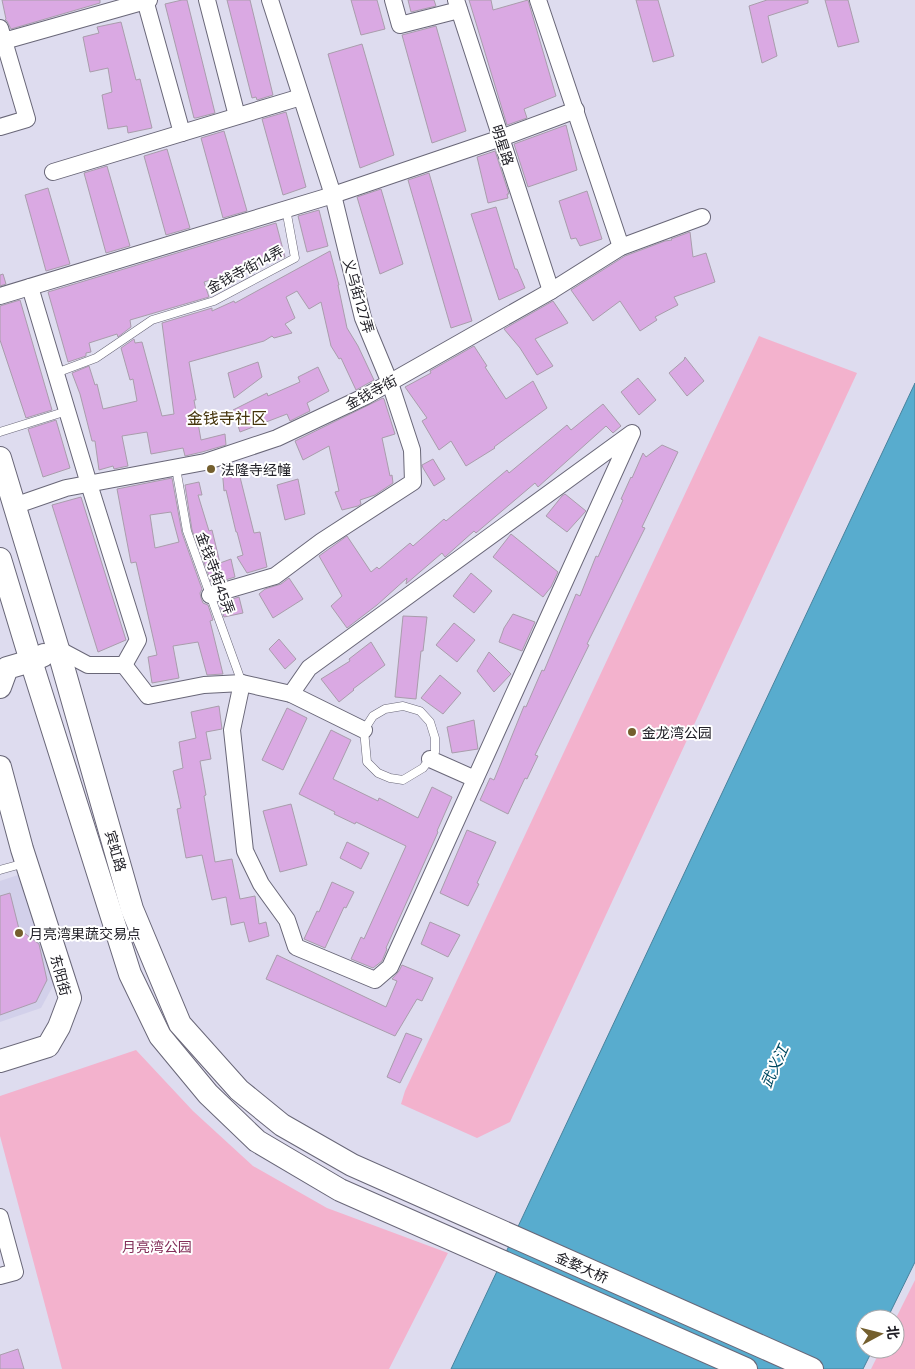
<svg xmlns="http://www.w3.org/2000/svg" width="915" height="1369" font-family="Commissioner,'Noto Sans SC',sans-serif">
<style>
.built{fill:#d2d0ea}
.green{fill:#f3b2cd}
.water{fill:#58acce;stroke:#48829c}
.building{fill:#daa9e3;stroke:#a99dac;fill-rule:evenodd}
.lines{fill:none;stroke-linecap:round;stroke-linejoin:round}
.lane-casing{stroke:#696778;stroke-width:9}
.street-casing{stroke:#696778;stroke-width:18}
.secondary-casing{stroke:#696778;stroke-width:24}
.lane{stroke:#fff;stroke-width:8}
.street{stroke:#fff;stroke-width:16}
.secondary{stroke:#fff;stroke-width:22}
.poi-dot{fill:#745f2e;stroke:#fff;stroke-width:2}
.labels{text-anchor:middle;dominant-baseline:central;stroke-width:4;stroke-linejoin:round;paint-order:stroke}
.street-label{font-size:14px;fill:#212027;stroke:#fff}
.poi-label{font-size:14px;fill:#212027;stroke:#fff;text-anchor:start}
.park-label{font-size:14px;fill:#832f59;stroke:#fff}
.water-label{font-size:15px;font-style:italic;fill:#004a62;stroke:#fff}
.quarter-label{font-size:16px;fill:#44330a;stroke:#fff}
</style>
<rect width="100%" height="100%" fill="#dedcef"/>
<path class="built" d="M21,874L54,984L41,1008L0,1022V881Z"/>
<g class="green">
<path d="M759,336L857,373L510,1122L477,1138L401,1104L405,1091Z"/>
<path d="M136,1050L193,1111L253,1166L327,1208L448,1253L389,1369H62L0,1136V1096Z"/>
<path d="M915,1280V1369H871L881,1349H895V1320Z"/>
</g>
<path class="water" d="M915,383V1262L887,1319H865V1349H873L863,1369H451Z"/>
<g class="building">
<path d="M2,0H100V3L11,29L7,21L5,20L6,19Z"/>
<path d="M182,0H187L215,113L196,118H194L165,4Z"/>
<path d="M227,0H250L273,95L257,100L256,97L252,98Z"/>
<path d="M351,0H377L385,29L361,35Z"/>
<path d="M408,0H434L436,6L411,12Z"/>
<path d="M469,0H491L493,10L528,0L556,96L524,109L527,118L507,125Z"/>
<path d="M636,0H658L674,56L653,62Z"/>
<path d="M767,0H808V3L768,16L777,56L762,63L749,6Z"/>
<path d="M825,0H848L859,42L838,47Z"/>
<path d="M121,22L136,80L140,79L152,128L128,133L127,126L108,129L102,95L112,92L108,68L90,72L83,37L99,33L97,27Z"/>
<path d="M436,26L466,131L432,143L402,35Z"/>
<path d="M362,44L394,155L360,168L328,54Z"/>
<path d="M286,112L306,187L283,195L262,119Z"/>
<path d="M566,125L577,170L528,187L514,144Z"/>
<path d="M224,131L247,211L223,218L201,138Z"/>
<path d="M167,149L190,228L166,235L144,156Z"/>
<path d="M495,151L509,194H507L508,198L488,203L477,157Z"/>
<path d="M107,166L130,246L106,253L84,173Z"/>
<path d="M429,173L472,321L451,328L408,180Z"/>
<path d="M48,188L70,264L46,271L25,195Z"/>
<path d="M381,189L403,264L380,274L357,197Z"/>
<path d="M587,191L602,239L580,246L576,238L571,239L559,201Z"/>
<path d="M496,207L515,269H517L525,288L499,300L471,214Z"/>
<path d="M319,210L328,246L307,252L298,216Z"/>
<path d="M276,223L285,257L204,282L209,297L130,320L131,327L118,337L117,334L89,343L91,352L86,353V356L68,362L48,292Z"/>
<path d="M690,232L693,257L706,253L715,282L674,297L678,305L655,317L657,320L640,331L620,301L593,321L571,290L625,256L665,241L672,240L671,239Z"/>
<path d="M330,251L339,285H338L347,328L358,346L374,380L356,390L341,358L339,359L331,346L321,302L309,309L297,291L286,297L295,318L285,324L292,333L274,338L272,336L264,341L189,362L196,400H194L201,440L225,434L226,445L202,452L185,456L183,448L151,454L147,432L122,436L128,466L114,469L113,466L99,470L95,441H92L80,394L72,373L89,366L95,385L97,384L103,409L137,401L133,379L130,380L121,348L134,339L135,343L142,342L162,416L174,414L162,323L212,308V311L234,301L235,303Z"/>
<path d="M3,274L6,284L0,286V275Z"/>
<path d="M20,300L52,410L26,418L0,340V306Z"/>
<path d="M553,301L568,323L535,339L553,366L537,375L520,348L504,329Z"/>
<path d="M474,346L487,366L485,367L506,399L533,381L547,408L494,447L495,448L466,466L451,441L439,450L422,421L427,418L405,387L431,373L430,371Z"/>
<path d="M685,357L704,381L687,396L669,373L684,360Z"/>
<path d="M258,362L262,377L234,398L228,373Z"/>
<path d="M318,367L329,391L307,403L310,411L290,421L287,414L240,432L233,410L267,393L268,396L300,382L298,377Z"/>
<path d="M638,378L656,400L639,415L621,392Z"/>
<path d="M383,398L384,399L395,434L382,438L390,476L392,475L393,483L375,495L360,500L361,504L358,506L342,510L335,492L339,491L329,446L303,460L295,441Z"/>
<path d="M603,404L621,426L613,433L606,426L538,487L535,483L476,533L474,531L445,557L442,553L406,584L407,578L377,605L347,628L331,606L342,596L319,556L347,536L371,572L377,567L379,569L410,543L413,546L444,519L446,521L507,470L509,473L567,425L571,430Z"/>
<path d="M56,420L70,468L43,477L28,429Z"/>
<path d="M662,445L678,452L642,527L645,528L587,644L589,645L535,755L538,756L527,779L525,778L508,814L480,800L490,778L494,780L524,706L526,707L542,670L544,671L576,594L580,596L596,556L598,557L623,500L621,499L631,477L632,478L643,453L646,457Z"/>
<path d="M433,459L445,479L434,486L423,468L422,465Z"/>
<path d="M237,465L254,533L260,532L267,567L247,573L237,557L243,555L237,532H236L226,490L224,491L222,468Z"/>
<path d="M172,478L182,533L202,589L200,593L201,598L203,603L208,605L213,620L210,621L223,674L207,675L198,642L173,646L179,678L152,683L148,657L157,655L136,562L131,563L117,489ZM171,512L179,542L155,548L150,515Z"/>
<path d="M298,479L305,514L285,520L277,485Z"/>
<path d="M199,482L202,495H198L209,531L212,530L220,563L231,559L235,577L212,584L192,530L185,485Z"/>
<path d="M565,494L586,511L567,532L546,516L562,496Z"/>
<path d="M81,497L126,640L98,652L52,505Z"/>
<path d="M511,534L558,572L551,587L543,597L493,557Z"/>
<path d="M471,573L492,591L474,613L453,596Z"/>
<path d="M289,578L303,599L273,618L259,594L265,589L281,584Z"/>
<path d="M239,597L243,613L224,617L219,603Z"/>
<path d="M513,614L535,622L522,651L499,642L504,628Z"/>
<path d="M403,616L427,617L423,651H421L416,699L395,697Z"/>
<path d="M454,623L475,640L457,662L436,645Z"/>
<path d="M279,639L296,659L285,669L269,649Z"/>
<path d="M371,642L385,665L353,689L354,690L339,702L321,679L350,661L349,659Z"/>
<path d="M489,652L511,674L494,692L477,671Z"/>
<path d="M440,675L461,693L443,714L421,698Z"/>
<path d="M219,706L222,729L206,732L211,759L200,761L206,795L204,796L215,862L232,859L240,899L255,896L259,924L266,922L269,936L249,942L244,922L231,925L226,897L212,900L202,855L186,858L177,809L181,808L173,771L183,768L179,742L196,738L191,712Z"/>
<path d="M287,708L307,718L283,770L262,760Z"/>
<path d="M474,720L478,749L452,753L447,727Z"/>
<path d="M331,730L351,740L333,779L378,801L379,798L418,818L432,787L452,797L437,831L438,832L386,948L387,949L382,961L373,968L351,959L361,937L364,939L406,846L356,822L355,824L334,814L335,812L299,794Z"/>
<path d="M291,804L307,865L280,872L263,811Z"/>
<path d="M467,830L496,842L477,883L479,884L468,906L440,893Z"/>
<path d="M347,842L369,853L361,869L340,858Z"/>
<path d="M332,882L354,892L346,908L344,907L325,948L304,939L317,911L319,912Z"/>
<path d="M10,893L19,929L39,944L47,980L36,1002L0,1015V896Z"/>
<path d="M430,922L460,935L448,957L421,944Z"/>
<path d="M277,955L386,1007L397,981L392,979L399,971L402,965L433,978L422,1001L417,999L395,1036L266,979Z"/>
<path d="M406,1033L422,1039L400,1083L387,1077Z"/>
<path d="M18,1349L24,1369H0V1355Z"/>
</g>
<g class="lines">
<defs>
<g id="lane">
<path d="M56,373L96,358L152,320L214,301L295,258L286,209"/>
<path d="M0,432L67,411"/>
<path d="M176,468L187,531L242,683"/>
<path d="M403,706L420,711L430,722L435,738V752L423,768L403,780L390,778L378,773L367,762L364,730L373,716L385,709Z"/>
<path d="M0,870L25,863"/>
</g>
<g id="street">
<path d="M145,0L182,133"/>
<path d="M207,0L237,116"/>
<path d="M393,0L400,25L459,10"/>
<path d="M456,0L551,291"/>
<path d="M538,0L621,247"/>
<path d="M0,28L4,41L149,0"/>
<path d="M0,127L27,119L4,41"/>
<path d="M53,172L301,97"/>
<path d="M30,287L89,484L138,640L124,665"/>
<path d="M0,296L333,195L501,138L576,110"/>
<path d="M14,506L66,488L205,462L277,438L366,396L551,291L621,247L702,217"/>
<path d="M210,595L275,576L322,541L413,482L412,450L390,383L363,318L333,195L270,0"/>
<path d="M58,649L88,665H124L148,696L204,685L242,683L291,694L364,730"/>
<path d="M242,683L232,730L245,851L261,884L287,920L296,947L375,980L390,967L632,433L309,668L291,694"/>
<path d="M430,759L475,779"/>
<path d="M0,1217L15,1272L0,1276"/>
</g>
<g id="secondary">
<path d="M0,458L58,649L132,909L180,1024L239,1090L282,1125L352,1165L812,1369"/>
<path d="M0,559L31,661L130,974L160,1036L208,1094L257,1141L340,1190L746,1369"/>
<path d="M0,687L7,668L31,661L44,655"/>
<path d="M0,767L22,849L70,998L59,1027L48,1046L0,1061"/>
</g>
</defs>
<use href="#lane" class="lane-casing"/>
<use href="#street" class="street-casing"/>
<use href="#secondary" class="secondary-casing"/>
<use href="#lane" class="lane"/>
<use href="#street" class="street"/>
<use href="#secondary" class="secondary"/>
</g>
<g class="poi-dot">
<circle cx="211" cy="469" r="5"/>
<circle cx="632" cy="732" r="5"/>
<circle cx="19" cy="933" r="5"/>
</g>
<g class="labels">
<g class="street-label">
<text transform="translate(503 145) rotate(72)">明星路</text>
<text transform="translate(245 269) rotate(-28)">金钱寺街14弄</text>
<text transform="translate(359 296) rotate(74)">义乌街127弄</text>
<text transform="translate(371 392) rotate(-28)">金钱寺街</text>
<text transform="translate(216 573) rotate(70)">金钱寺街45弄</text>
<text transform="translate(116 851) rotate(74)">宾虹路</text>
<text transform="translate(61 975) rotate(75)">东阳街</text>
<text transform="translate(582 1267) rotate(24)">金婺大桥</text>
</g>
<g class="poi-label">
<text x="221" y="469">法隆寺经幢</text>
<text x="642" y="732">金龙湾公园</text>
<text x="29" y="933">月亮湾果蔬交易点</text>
</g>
<g class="park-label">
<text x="157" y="1246">月亮湾公园</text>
</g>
<g class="water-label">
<text transform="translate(774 1066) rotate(-65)">武义江</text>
</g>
<g class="quarter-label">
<text x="227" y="417">金钱寺社区</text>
</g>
</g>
<g transform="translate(880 1334) rotate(83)"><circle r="24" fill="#ffffff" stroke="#a6a6a9"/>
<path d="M0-4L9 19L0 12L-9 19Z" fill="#745f2e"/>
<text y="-8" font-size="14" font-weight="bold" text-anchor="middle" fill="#212027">北</text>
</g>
</svg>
